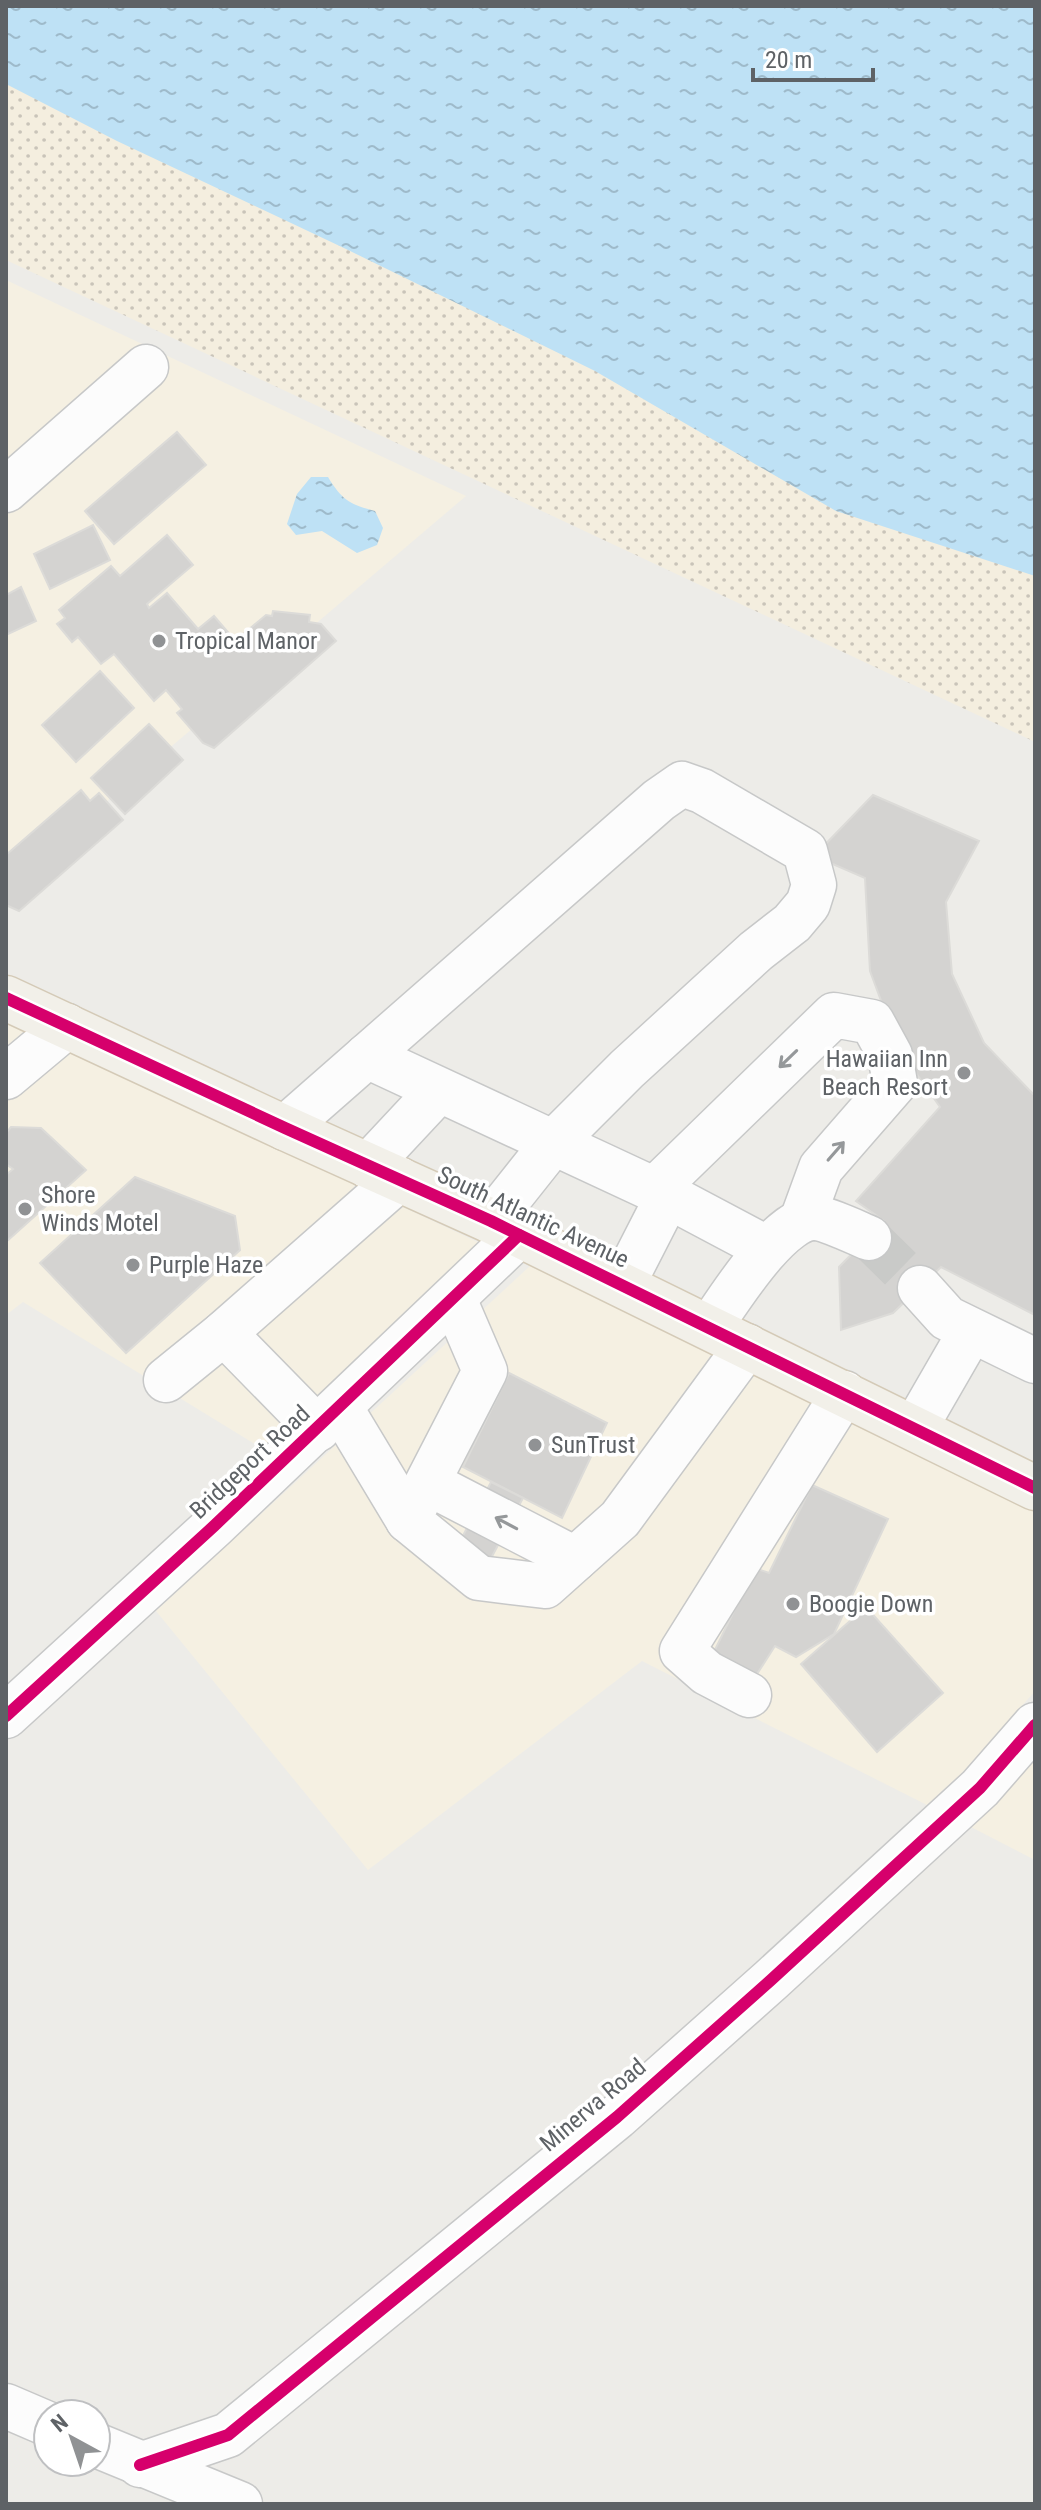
<svg xmlns="http://www.w3.org/2000/svg" width="1041" height="2510" font-family="'Roboto Condensed',sans-serif">
<style>
.commercial{fill:#f5f0e2}
.sand{fill:url(#sand-dots)}
.water{fill:url(#water-ripples)}
.building{fill:#d4d3d1;stroke:#dcdbd8;stroke-width:2}
.lines{fill:none;stroke-linecap:round;stroke-linejoin:round}
.minor-tunnel{stroke:#c9cac8;stroke-width:44;stroke-dasharray:44 22;stroke-linecap:butt}
.minor-casing{stroke:#c7c8c8;stroke-width:47}
.major-casing{stroke:#d4cab7;stroke-width:47}
.minor{stroke:#fcfcfc;stroke-width:44}
.major{stroke:#f2f0e9;stroke-width:44}
.cycleway-casing{stroke:#fff;stroke-width:17}
.cycleway{stroke:#d6006c;stroke-width:12}
.oneway{stroke:#95989a}
.poi-dot{fill:#909294;stroke:#fff;stroke-width:3}
.labels{text-anchor:middle;dominant-baseline:central;stroke-width:7;stroke-linejoin:round;paint-order:stroke}
.poi-label{font-size:24px;fill:#5e6266;stroke:#fff;text-anchor:start}
.street-label{font-size:24px;fill:#5e6266;stroke:#fff}
</style>
<defs>
<pattern id="sand-dots" width="8" height="8" patternUnits="userSpaceOnUse" patternTransform="scale(2)"><rect width="8" height="8" fill="#f4eedf"/><path d="M2 2h.1M6 6h.1" fill="none" stroke="#c9c4b9" stroke-width="1.8" stroke-linecap="round"/></pattern>
<pattern id="water-ripples" width="26" height="14" patternUnits="userSpaceOnUse" patternTransform="scale(2)"><rect width="26" height="14" fill="#bee1f5"/><path d="M2 4q2-2 4 0t4 0M15 11q2-2 4 0t4 0" fill="none" stroke="#9ebaca"/></pattern>
</defs>
<rect width="100%" height="100%" fill="#edece8"/>
<g class="commercial">
<path d="M6,280L466,496L6,887Z"/>
<path d="M6,1021L484,1245L263,1449L23,1302L6,1315Z"/>
<path d="M530,1266L1035,1507V1691L964,1771L927,1805L642,1661L368,1870L156,1611Z"/>
<path d="M1035,1760V1860L971,1827L995,1805Z"/>
</g>
<path class="sand" d="M6,6L1035,463V742L6,260Z"/>
<g class="water">
<path d="M6,6H1035V576L836,511L595,371L346,249L117,141L6,84Z"/>
<path d="M311,477H328C342,500 349,504 375,511L383,528L377,545L357,553L322,531L296,535L287,524L297,494Z"/>
</g>
<g class="building">
<path d="M177,432L206,465L114,544L85,511Z"/>
<path d="M93,525L110,560L50,589L34,554Z"/>
<path d="M167,535L193,565L147,604L149,608L167,593L198,629L214,616L238,644L242,635L266,615L272,616L273,611L310,615L309,622L321,624L336,641L214,748L203,743L177,713L182,709L166,690L154,701L114,654L101,664L78,637L72,642L57,624L65,618L59,610L111,566L120,576Z"/>
<path d="M21,587L36,621L6,635V595Z"/>
<path d="M100,671L134,708L76,762L42,725Z"/>
<path d="M149,724L183,760L125,814L91,778Z"/>
<path d="M81,790L90,801L99,793L123,820L19,911L6,905V855Z"/>
<path d="M873,795L979,841L946,902L952,974L984,1043L1035,1096V1315L941,1267L893,1313L841,1330L839,1267L884,1221L856,1201L940,1107L899,1049L870,971L865,878L814,856Z"/>
<path d="M11,1127L41,1128L86,1170L6,1242V1175L13,1169L6,1164V1133Z"/>
<path d="M135,1177L235,1216L240,1250L126,1353L40,1263Z"/>
<path d="M509,1373L607,1423L562,1518L463,1467Z"/>
<path d="M491,1482L523,1498L488,1564L456,1549Z"/>
<path d="M812,1485L888,1519L834,1634L796,1657L775,1646L750,1685L708,1664L755,1568L769,1573Z"/>
<path d="M866,1607L943,1693L877,1752L801,1664Z"/>
</g>
<g class="lines">
<path class="minor-tunnel" d="M869,1238L920,1288"/>
<defs>
<g id="minor">
<path d="M6,490L146,367"/>
<path d="M367,1056L668,1196L766,1248"/>
<path d="M6,1077L67,1026"/>
<path d="M285,1128L659,800L682,784L702,791L805,851L814,885L808,904L792,923L756,951L627,1069L553,1143L491,1221"/>
<path d="M368,1166L439,1090"/>
<path d="M654,1190L834,1015L872,1022L890,1055L895,1083L821,1168L802,1220"/>
<path d="M623,1284L668,1196"/>
<path d="M920,1288L947,1318L1035,1361"/>
<path d="M454,1299L485,1371L408,1520L479,1578L545,1586L620,1519L747,1346"/>
<path d="M710,1327C728,1301 781,1215 816,1218C828,1219 857,1233 869,1238"/>
<path d="M224,1333L318,1429"/>
<path d="M166,1380L224,1333L399,1179"/>
<path d="M340,1407L408,1520"/>
<path d="M915,1428L971,1331"/>
<path d="M428,1483L575,1559"/>
<path d="M749,1695L707,1673L682,1651L844,1393"/>
<path d="M6,1716L214,1526L519,1235"/>
<path d="M6,2406L48,2424"/>
<path d="M96,2445L240,2504"/>
<path d="M140,2465L228,2435L617,2117L771,1980L980,1788L1035,1725"/>
</g>
<path id="major" d="M6,998L285,1128L491,1221L1035,1488"/>
</defs>
<use href="#minor" class="minor-casing"/>
<use href="#major" class="major-casing"/>
<use href="#minor" class="minor"/>
<use href="#major" class="major"/>
<defs>
<g id="cycleway">
<path d="M6,998L285,1128L491,1221L1035,1488"/>
<path d="M6,1716L214,1526L519,1235"/>
<path d="M140,2465L228,2435L617,2117L771,1980L980,1788L1035,1725"/>
</g>
</defs>
<use href="#cycleway" class="cycleway-casing"/>
<use href="#cycleway" class="cycleway"/>
</g>
<defs><path id="oneway-shaft" d="M-6 0H5M1.5-3L5.5 0L1.5 3" fill="none" stroke-width="1.6" stroke-linecap="round" stroke-linejoin="round" transform="scale(2)"/></defs>
<g class="oneway">
<use href="#oneway-shaft" transform="translate(788 1059) rotate(136)"/>
<use href="#oneway-shaft" transform="translate(836 1151) rotate(-49)"/>
<use href="#oneway-shaft" transform="translate(506 1523) rotate(-152)"/>
</g>
<g class="poi-dot">
<circle cx="159" cy="641" r="8"/>
<circle cx="964" cy="1073" r="8"/>
<circle cx="25" cy="1209" r="8"/>
<circle cx="133" cy="1265" r="8"/>
<circle cx="535" cy="1445" r="8"/>
<circle cx="793" cy="1604" r="8"/>
</g>
<g class="labels">
<g class="poi-label">
<text x="175" y="641">Tropical Manor</text>
<text x="948" y="1059" text-anchor="end">Hawaiian Inn<tspan x="948" dy="28">Beach Resort</tspan></text>
<text x="41" y="1195">Shore<tspan x="41" dy="28">Winds Motel</tspan></text>
<text x="149" y="1265">Purple Haze</text>
<text x="551" y="1445">SunTrust</text>
<text x="809" y="1604">Boogie Down</text>
</g>
<g class="street-label">
<text transform="translate(533 1217) rotate(25)">South Atlantic Avenue</text>
<text transform="translate(250 1462) rotate(-43)">Bridgeport Road</text>
<text transform="translate(593 2105) rotate(-40)">Minerva Road</text>
</g>
</g>
<rect width="1041" height="2510" fill="none" stroke="#5e6266" stroke-width="16"/>
<g transform="translate(72 2438) rotate(320)"><circle r="38" fill="#ffffff" stroke="#bfc0c2" stroke-width="2"/>
<path d="M0-6L14 30L0 20L-14 30Z" fill="#909294"/>
<text y="-12" font-size="22" font-weight="bold" text-anchor="middle" fill="#5e6266">N</text>
</g>
<path d="M753 68v12h120v-12" fill="none" stroke="#5e6266" stroke-width="4"/>
<text x="765" y="68" font-size="24" fill="#5e6266" stroke="#ffffff" stroke-width="6" paint-order="stroke">20 m</text>
</svg>
